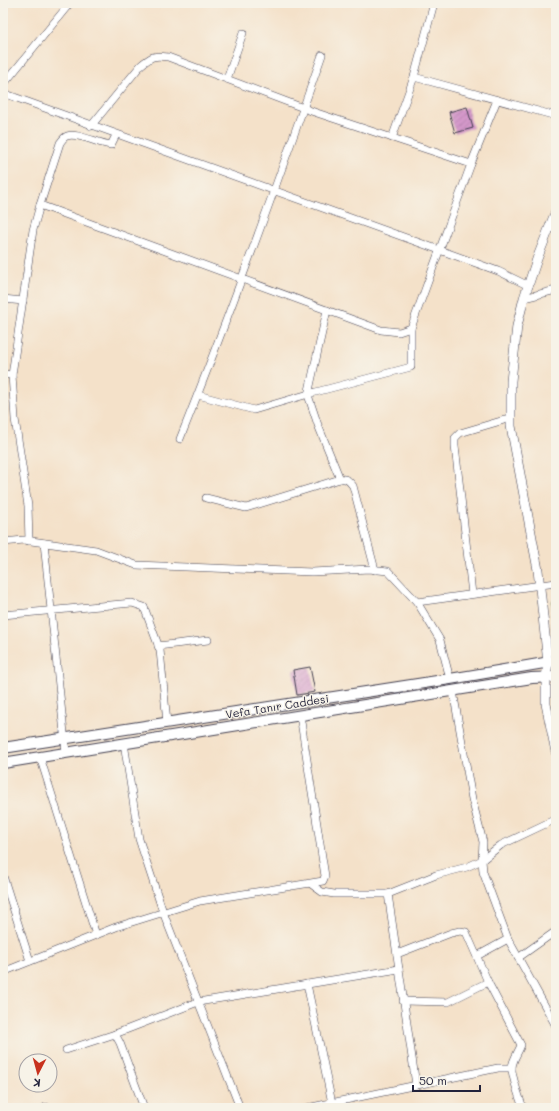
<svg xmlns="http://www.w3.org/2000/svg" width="559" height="1111" font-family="Mali,sans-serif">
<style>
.cemetery{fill:url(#cemetery-stones);stroke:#6a7959}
.building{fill:url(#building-hatch)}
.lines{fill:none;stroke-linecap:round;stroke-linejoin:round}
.minor-casing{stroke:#423f50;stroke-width:8}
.tertiary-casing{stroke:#423f50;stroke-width:10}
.secondary-casing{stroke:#423f50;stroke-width:12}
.minor{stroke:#fff;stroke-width:7}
.tertiary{stroke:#fff;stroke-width:9}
.secondary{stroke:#fff;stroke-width:10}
.labels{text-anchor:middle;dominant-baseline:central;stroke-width:3;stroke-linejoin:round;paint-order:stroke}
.street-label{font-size:11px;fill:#22223b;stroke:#f7f3e8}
</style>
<defs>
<pattern id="cemetery-stones" width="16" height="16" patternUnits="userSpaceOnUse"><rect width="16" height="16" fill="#b2d077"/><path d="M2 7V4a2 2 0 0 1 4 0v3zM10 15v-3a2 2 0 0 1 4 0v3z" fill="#99b268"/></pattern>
<pattern id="building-hatch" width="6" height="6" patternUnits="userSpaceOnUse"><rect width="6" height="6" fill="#d498ca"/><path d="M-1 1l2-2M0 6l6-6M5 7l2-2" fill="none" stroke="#ac7ca5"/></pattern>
</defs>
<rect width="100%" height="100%" fill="#f7f3e8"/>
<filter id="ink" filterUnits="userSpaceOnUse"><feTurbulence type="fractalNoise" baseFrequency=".025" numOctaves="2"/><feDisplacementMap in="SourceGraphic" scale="8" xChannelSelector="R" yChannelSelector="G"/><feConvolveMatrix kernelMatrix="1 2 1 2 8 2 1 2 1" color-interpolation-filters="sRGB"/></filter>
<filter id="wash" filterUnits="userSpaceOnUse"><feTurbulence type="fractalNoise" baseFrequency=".012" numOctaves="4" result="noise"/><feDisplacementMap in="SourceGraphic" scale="16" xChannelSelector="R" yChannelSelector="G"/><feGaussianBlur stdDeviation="0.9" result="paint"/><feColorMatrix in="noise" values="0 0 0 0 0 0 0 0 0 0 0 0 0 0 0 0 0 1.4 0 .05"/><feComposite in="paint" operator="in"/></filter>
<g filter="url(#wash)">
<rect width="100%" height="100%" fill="#f4e1c9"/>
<path class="cemetery" d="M556,600V642L552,601Z"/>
<g id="blocks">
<g class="building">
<path d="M467,107L473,128L455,133L449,112Z"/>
<path d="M310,667L315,692L297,695L293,670Z"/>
<path d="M556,1104V1108H547Z"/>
</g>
</g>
</g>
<g filter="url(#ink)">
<use href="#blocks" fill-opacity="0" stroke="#423f50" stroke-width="1"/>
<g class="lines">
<defs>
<g id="minor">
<path d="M414,77L556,116"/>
<path d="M227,79L243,33"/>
<path d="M3,85L70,3"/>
<path d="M3,93L498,271L529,286"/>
<path d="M91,126L141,65C152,56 154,55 168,57L314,112L471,164"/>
<path d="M392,138L414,77L434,3"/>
<path d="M40,205L381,330L399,332L411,328"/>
<path d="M524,298L556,290"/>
<path d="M3,299L23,301"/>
<path d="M327,310L308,395L318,425L340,479"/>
<path d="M3,374L12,375"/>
<path d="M198,395L254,410L312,393L411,367V328L471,164L497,100"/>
<path d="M180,439C231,312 277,184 322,55"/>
<path d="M206,498L246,508L340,479C347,478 349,481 353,486L375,570"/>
<path d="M29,541L28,506L15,419L12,375L33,230L40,205L60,143C62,140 64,137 67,136C77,132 99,144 111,145L116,135"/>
<path d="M3,542L24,540L96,550L136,565L312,572L369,569L388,571L417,602L440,640L450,679"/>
<path d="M44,543L66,752"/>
<path d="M472,594L455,446V438L460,433L511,418"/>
<path d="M417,602L556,583"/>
<path d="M3,615L132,603L144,607L160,650L167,723"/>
<path d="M158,646L208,640"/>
<path d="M453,691L472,799L483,842L482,860L483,872L508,939L556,1026"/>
<path d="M124,743L139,839L163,912L240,1108"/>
<path d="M40,757L96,935"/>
<path d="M3,876L30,961"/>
<path d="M311,884L322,892L334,894H388L436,875L467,867L482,860L501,845L556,819"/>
<path d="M388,894L416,1085"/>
<path d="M397,954L451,933L460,931L466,932L488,982L521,1045C518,1053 513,1059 512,1067C511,1075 520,1099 523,1108"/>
<path d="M477,956L508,939"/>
<path d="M518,958L556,931"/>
<path d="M3,972L116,927L200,901L323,881L325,876L300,715"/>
<path d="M307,984L333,1108"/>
<path d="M403,1001L448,1002L488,982"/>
<path d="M115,1034L120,1043L144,1108"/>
<path d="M66,1050L115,1034L198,1002L399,969"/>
<path d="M46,1107V1108"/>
<path d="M307,1108L498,1068H512"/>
</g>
<path id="tertiary" d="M556,211L537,259L524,298L517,326L511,381V426L538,570L548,663L546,678V704L556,752"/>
<g id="secondary">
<path d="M3,748L450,679L556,661"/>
<path d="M3,763L532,678L556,677"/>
</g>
</defs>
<use href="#minor" class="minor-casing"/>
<use href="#tertiary" class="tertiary-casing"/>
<use href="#secondary" class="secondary-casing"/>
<use href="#minor" class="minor"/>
<use href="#tertiary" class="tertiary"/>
<use href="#secondary" class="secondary"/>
</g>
</g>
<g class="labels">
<g class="street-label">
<text transform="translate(277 706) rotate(-9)">Vefa Tanır Caddesi</text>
</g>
</g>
<rect width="559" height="1111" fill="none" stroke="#f7f3e8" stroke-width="16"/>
<g transform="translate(38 1073) rotate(186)"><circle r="19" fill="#f7f3e8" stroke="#a29fa3"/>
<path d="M0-3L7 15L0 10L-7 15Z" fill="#c8321e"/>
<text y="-6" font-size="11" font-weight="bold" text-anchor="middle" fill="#22223b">K</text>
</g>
<path d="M413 1085v6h67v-6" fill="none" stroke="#22223b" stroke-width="2"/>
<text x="419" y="1085" font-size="12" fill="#22223b" stroke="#f7f3e8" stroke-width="3" paint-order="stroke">50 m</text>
</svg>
